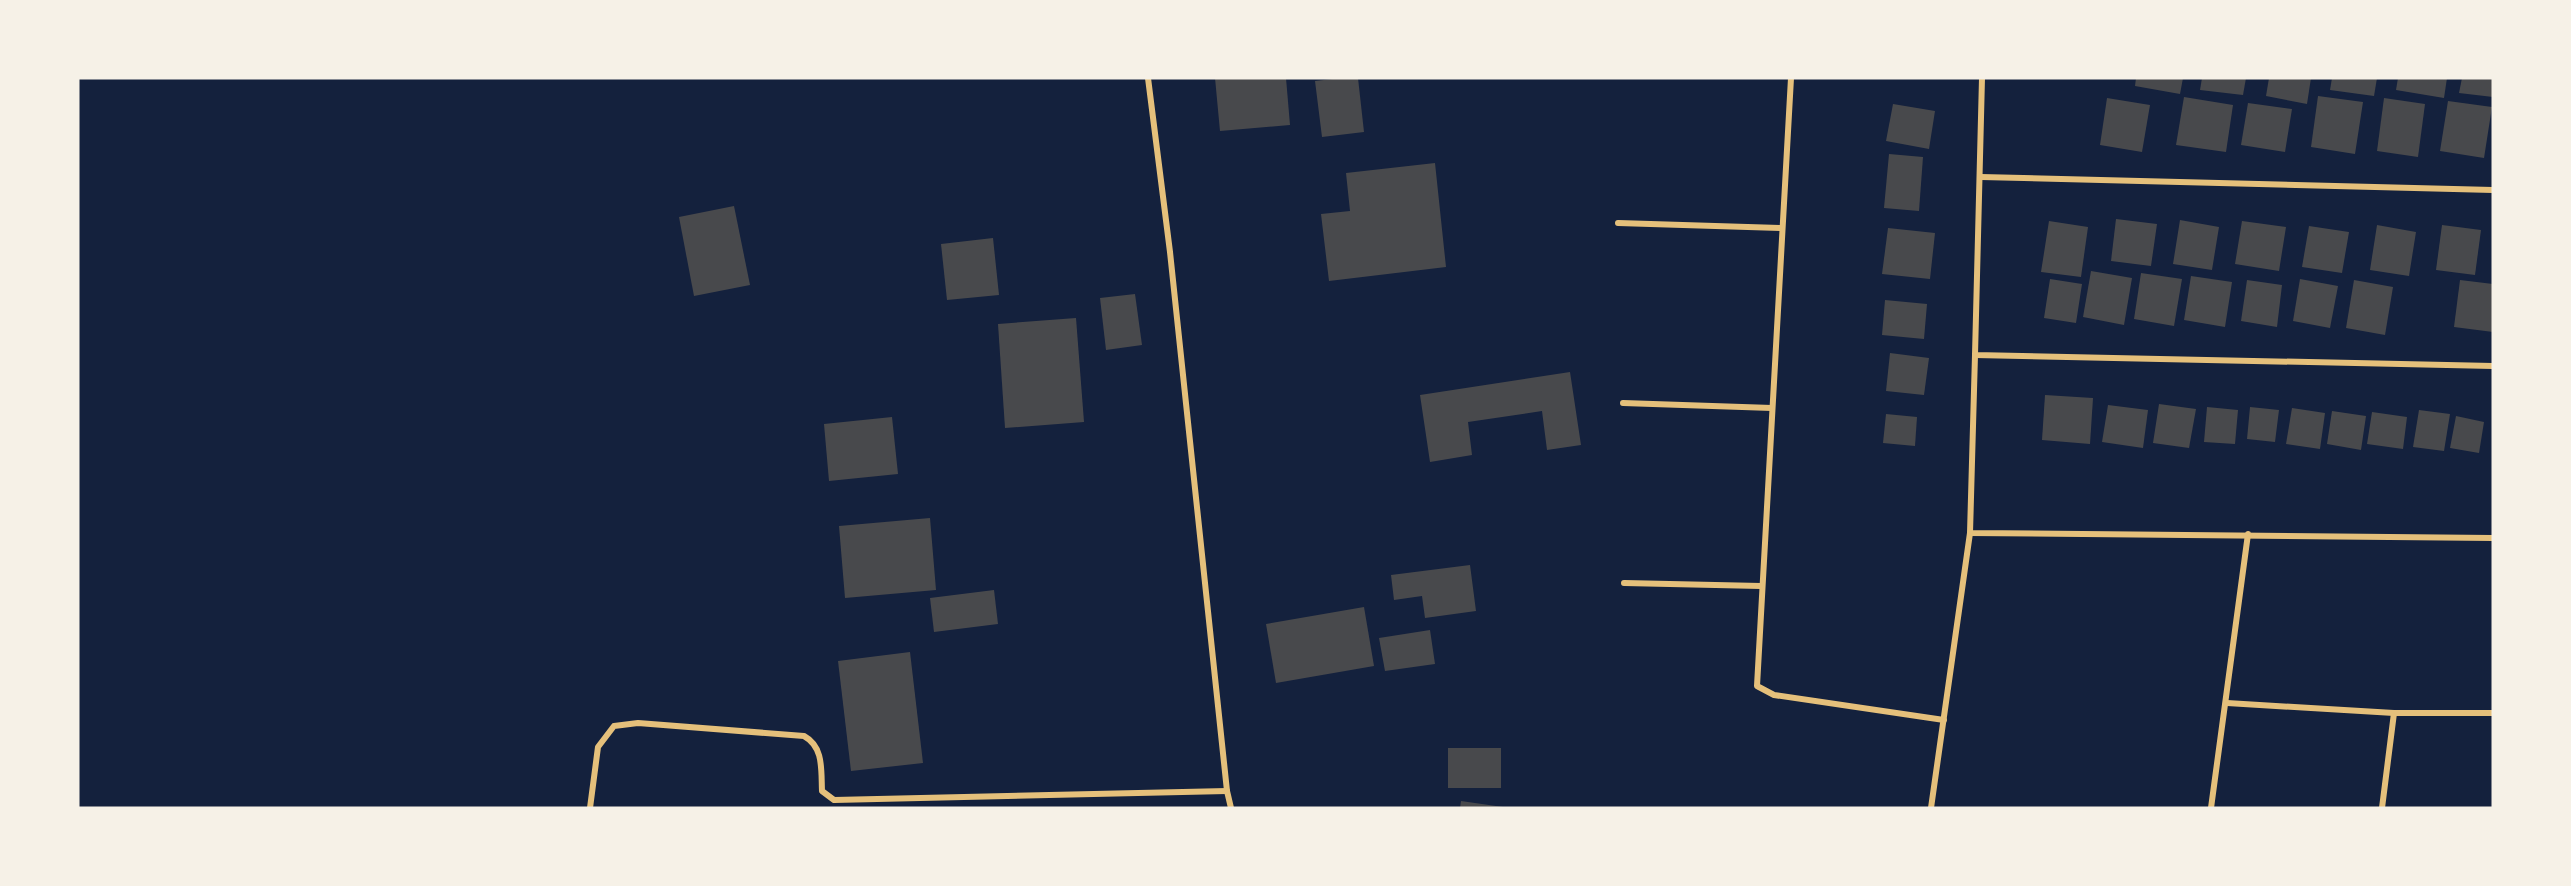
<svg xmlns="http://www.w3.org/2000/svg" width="2571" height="886" font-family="'Noto Sans',sans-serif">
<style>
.building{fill:#48494c}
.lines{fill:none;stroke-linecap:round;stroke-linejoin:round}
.minor{stroke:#e5c07b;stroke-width:6}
</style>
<rect width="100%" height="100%" fill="#14213d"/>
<g class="building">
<path d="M1215,78H1286L1290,125L1220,131Z"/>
<path d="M1341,78H1358L1364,132L1322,137L1315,81Z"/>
<path d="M2136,78H2183L2180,94L2135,86Z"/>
<path d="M2202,78H2246L2243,95L2200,90Z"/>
<path d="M2269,78H2311L2307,104L2266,96Z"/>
<path d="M2332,78H2377L2374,96L2330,90Z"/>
<path d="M2398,78H2447L2444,98L2396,90Z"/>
<path d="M2462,78H2493V97L2459,93Z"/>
<path d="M2318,96L2363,102L2355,154L2311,147Z"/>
<path d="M2184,97L2233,105L2226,152L2176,145Z"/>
<path d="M2107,98L2150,105L2142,152L2100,145Z"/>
<path d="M2384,98L2425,104L2418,157L2377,151Z"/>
<path d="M2448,101L2492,107L2484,158L2440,151Z"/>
<path d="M2248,103L2292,109L2285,152L2241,145Z"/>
<path d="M1893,104L1935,111L1929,149L1886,141Z"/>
<path d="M1889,154L1923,157L1919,211L1884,208Z"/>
<path d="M1435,163L1446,267L1329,281L1321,214L1350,211L1346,173Z"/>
<path d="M734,206L750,285L694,296L679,217Z"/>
<path d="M2116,219L2157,224L2151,266L2111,261Z"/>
<path d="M2180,220L2219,227L2212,270L2173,264Z"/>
<path d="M2049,221L2088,227L2081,277L2041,272Z"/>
<path d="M2242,221L2286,227L2279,271L2235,264Z"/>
<path d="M2377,225L2416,232L2409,276L2370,270Z"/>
<path d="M2442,225L2481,230L2475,275L2436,270Z"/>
<path d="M2309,226L2349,232L2342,273L2302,267Z"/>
<path d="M1888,228L1935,233L1930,279L1882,274Z"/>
<path d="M993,238L999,295L947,300L941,244Z"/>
<path d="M2091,271L2132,278L2124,325L2083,317Z"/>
<path d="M2141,273L2182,279L2174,326L2134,319Z"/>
<path d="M2191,276L2232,282L2225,327L2184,320Z"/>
<path d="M2050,279L2082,284L2076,323L2044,318Z"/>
<path d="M2300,279L2338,286L2330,328L2293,321Z"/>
<path d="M2247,280L2282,285L2277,327L2241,321Z"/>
<path d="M2354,280L2393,287L2385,335L2346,328Z"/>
<path d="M2460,280L2493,284V332L2454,327Z"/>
<path d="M1135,294L1142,345L1106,350L1100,298Z"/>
<path d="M1885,300L1927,304L1924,339L1882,335Z"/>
<path d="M1076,318L1084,422L1005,428L998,324Z"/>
<path d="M1890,353L1929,358L1924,395L1886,391Z"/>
<path d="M1570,372L1581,445L1547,450L1542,411L1468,422L1472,455L1430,462L1420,395Z"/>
<path d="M2045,395L2093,398L2090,444L2042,440Z"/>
<path d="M2159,404L2196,409L2189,448L2153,443Z"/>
<path d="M2108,405L2148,410L2143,448L2102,442Z"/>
<path d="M2207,407L2238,410L2235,444L2204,442Z"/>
<path d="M2250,407L2279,410L2275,442L2247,439Z"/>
<path d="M2292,408L2325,413L2320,449L2286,444Z"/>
<path d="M2419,410L2450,414L2444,451L2413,447Z"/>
<path d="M2332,411L2366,416L2361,450L2327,444Z"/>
<path d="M2372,412L2407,417L2403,449L2367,444Z"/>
<path d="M1886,414L1917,417L1915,446L1883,443Z"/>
<path d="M2456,416L2484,422L2479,453L2450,448Z"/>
<path d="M892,417L898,474L829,481L824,424Z"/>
<path d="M930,518L936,590L845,598L839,526Z"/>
<path d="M1470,565L1476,611L1425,618L1422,596L1394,600L1391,575Z"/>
<path d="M994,590L998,624L934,632L930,598Z"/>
<path d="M1364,607L1374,666L1276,683L1266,624Z"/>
<path d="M1430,630L1435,664L1385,671L1379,638Z"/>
<path d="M910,652L923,763L851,771L838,661Z"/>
<rect x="1448" y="748" width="53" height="40"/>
<path d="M1461,801L1503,807L1502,808H1460Z"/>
</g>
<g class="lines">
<g class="minor">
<path d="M1148,78L1170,252L1227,791L1231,808"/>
<path d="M1791,78L1757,686L1774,695L1944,720"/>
<path d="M1982,78L1975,355L2493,366"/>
<path d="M1981,177L2493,190"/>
<path d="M1618,223L1782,228"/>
<path d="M1975,355L1970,533L2493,538"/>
<path d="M1623,403L1772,408"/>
<path d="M1624,583L1761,586"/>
<path d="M2227,703L2394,713H2493"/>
<path d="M590,808L598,747L614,726L638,723L804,736C824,747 821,770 822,791L834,800L1227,791"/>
<path d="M1931,808L1970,533"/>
<path d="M2211,808L2248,534"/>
<path d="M2382,808L2394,713"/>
</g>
</g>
<rect width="2571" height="886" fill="none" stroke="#f6f1e7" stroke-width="159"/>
</svg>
